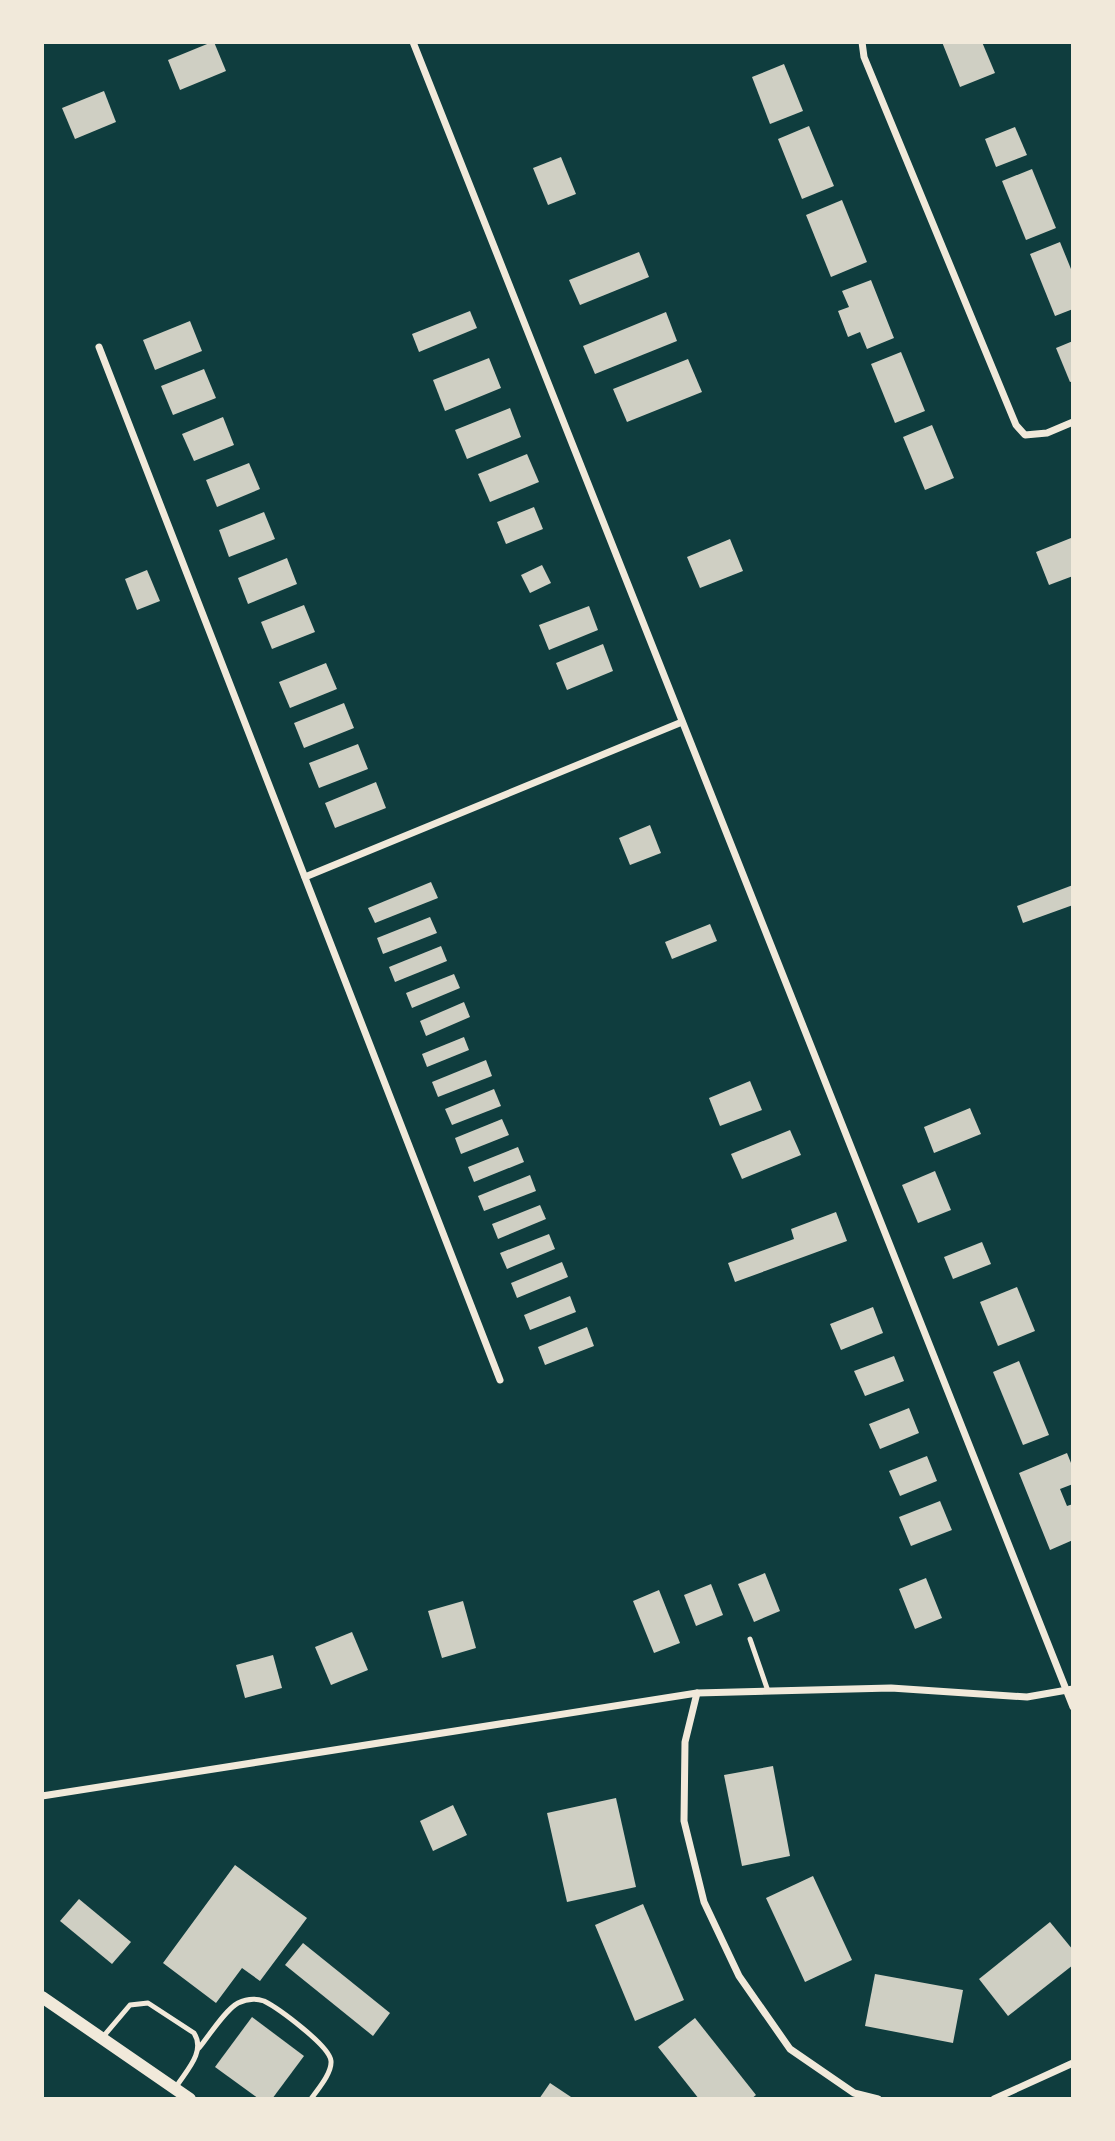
<svg xmlns="http://www.w3.org/2000/svg" width="1115" height="2141" font-family="Quicksand,sans-serif">
<style>
.building{fill:#cfcfc3}
.lines{fill:none;stroke-linecap:round;stroke-linejoin:round}
.service{stroke:#f1e9da;stroke-width:5}
.minor{stroke:#f1e9da;stroke-width:7}
.tertiary{stroke:#f1e9da;stroke-width:12}
</style>
<rect width="100%" height="100%" fill="#0f3d3e"/>
<g class="building">
<path d="M212,42H214L226,71L180,90L168,60Z"/>
<path d="M942,42H982L995,73L960,87Z"/>
<path d="M784,64L803,111L770,124L752,77Z"/>
<path d="M104,91L116,122L75,139L62,108Z"/>
<path d="M809,126L834,186L802,199L778,139Z"/>
<path d="M1015,127L1027,155L996,167L985,139Z"/>
<path d="M561,157L576,194L548,205L533,168Z"/>
<path d="M1032,169L1056,228L1026,240L1002,181Z"/>
<path d="M842,200L867,262L831,277L806,215Z"/>
<path d="M1060,242L1073,274V309L1055,316L1030,254Z"/>
<path d="M639,252L649,277L580,305L569,280Z"/>
<path d="M871,280L894,338L867,349L860,332L848,337L838,311L849,307L842,291Z"/>
<path d="M470,311L477,328L419,352L412,334Z"/>
<path d="M666,312L677,341L595,374L583,346Z"/>
<path d="M190,321L202,351L155,370L143,340Z"/>
<path d="M1073,341V381L1070,382L1056,348Z"/>
<path d="M901,352L925,411L895,423L871,364Z"/>
<path d="M489,358L501,388L445,411L433,380Z"/>
<path d="M688,359L702,392L627,422L613,389Z"/>
<path d="M204,369L216,398L173,415L161,386Z"/>
<path d="M510,408L521,437L467,459L455,430Z"/>
<path d="M223,417L234,445L194,461L182,434Z"/>
<path d="M932,425L954,478L925,490L903,437Z"/>
<path d="M527,454L539,482L490,502L478,474Z"/>
<path d="M249,463L260,489L217,507L206,480Z"/>
<path d="M534,507L543,529L506,544L497,522Z"/>
<path d="M264,512L275,539L229,557L219,530Z"/>
<path d="M1071,538L1073,543V576L1049,585L1036,552Z"/>
<path d="M730,539L743,571L700,588L687,557Z"/>
<path d="M287,558L297,584L248,604L238,578Z"/>
<path d="M542,565L551,583L530,593L521,575Z"/>
<path d="M147,570L160,601L137,610L125,579Z"/>
<path d="M304,605L315,632L272,649L261,622Z"/>
<path d="M589,606L598,630L549,650L539,625Z"/>
<path d="M603,644L613,671L567,690L556,663Z"/>
<path d="M326,663L337,689L290,708L279,682Z"/>
<path d="M344,703L354,728L304,748L294,723Z"/>
<path d="M358,744L368,769L319,788L309,763Z"/>
<path d="M376,782L386,808L335,828L325,803Z"/>
<path d="M650,825L661,853L630,865L619,838Z"/>
<path d="M431,882L438,898L375,923L368,908Z"/>
<path d="M1073,885V905L1023,923L1017,906Z"/>
<path d="M430,917L437,933L383,954L377,938Z"/>
<path d="M710,924L717,941L672,959L665,942Z"/>
<path d="M441,946L447,961L395,982L389,967Z"/>
<path d="M454,974L460,988L412,1008L406,993Z"/>
<path d="M464,1002L470,1017L426,1036L420,1021Z"/>
<path d="M464,1037L469,1050L427,1067L422,1054Z"/>
<path d="M486,1060L492,1076L438,1097L432,1082Z"/>
<path d="M750,1081L762,1110L720,1126L709,1098Z"/>
<path d="M494,1089L501,1106L452,1125L445,1109Z"/>
<path d="M970,1108L981,1134L934,1153L924,1127Z"/>
<path d="M502,1119L509,1135L461,1154L455,1138Z"/>
<path d="M790,1130L801,1155L742,1179L731,1154Z"/>
<path d="M518,1147L524,1162L474,1182L468,1167Z"/>
<path d="M935,1171L951,1210L918,1223L902,1185Z"/>
<path d="M530,1175L536,1191L484,1211L478,1196Z"/>
<path d="M540,1205L546,1219L498,1239L492,1224Z"/>
<path d="M836,1212L847,1241L735,1282L728,1263L794,1239L791,1229Z"/>
<path d="M549,1234L555,1249L507,1269L500,1253Z"/>
<path d="M982,1242L991,1264L953,1279L944,1257Z"/>
<path d="M562,1262L568,1277L517,1298L511,1283Z"/>
<path d="M1017,1287L1035,1331L998,1346L980,1302Z"/>
<path d="M570,1296L576,1312L530,1330L524,1315Z"/>
<path d="M873,1307L883,1333L841,1350L830,1324Z"/>
<path d="M587,1327L594,1346L545,1365L538,1347Z"/>
<path d="M894,1356L904,1381L865,1396L854,1371Z"/>
<path d="M1019,1361L1049,1435L1023,1445L993,1372Z"/>
<path d="M909,1408L919,1433L880,1449L869,1424Z"/>
<path d="M1067,1453L1073,1468V1484L1060,1489L1067,1506L1073,1504V1540L1050,1550L1019,1473Z"/>
<path d="M927,1456L937,1481L900,1496L889,1471Z"/>
<path d="M940,1501L952,1530L911,1546L899,1517Z"/>
<path d="M765,1573L780,1611L754,1622L738,1584Z"/>
<path d="M926,1578L942,1618L915,1629L899,1589Z"/>
<path d="M711,1584L723,1615L696,1626L684,1595Z"/>
<path d="M659,1590L680,1643L654,1653L633,1601Z"/>
<path d="M463,1601L476,1648L442,1658L428,1611Z"/>
<path d="M352,1632L368,1670L331,1685L315,1647Z"/>
<path d="M273,1655L282,1688L245,1698L236,1665Z"/>
<path d="M773,1766L790,1856L742,1866L724,1775Z"/>
<path d="M616,1798L636,1887L567,1902L547,1813Z"/>
<path d="M453,1805L467,1835L433,1851L420,1821Z"/>
<path d="M235,1865L307,1918L260,1981L242,1968L216,2003L163,1963Z"/>
<path d="M813,1876L852,1960L805,1982L766,1898Z"/>
<path d="M79,1899L131,1942L112,1964L60,1921Z"/>
<path d="M643,1904L684,2000L635,2021L595,1925Z"/>
<path d="M1050,1922L1073,1950V1965L1008,2016L979,1979Z"/>
<path d="M303,1943L390,2013L373,2036L285,1965Z"/>
<path d="M875,1974L963,1990L953,2043L865,2026Z"/>
<path d="M252,2017L304,2056L272,2099H259L215,2067Z"/>
<path d="M695,2018L756,2095L751,2099H699L658,2047Z"/>
<path d="M550,2083L574,2099H539Z"/>
</g>
<g class="lines">
<g class="service">
<path d="M750,1639L768,1691"/>
<path d="M102,2038L130,2005L148,2003L194,2033C206,2052 186,2071 176,2087"/>
<path d="M199,2048C209,2036 225,2010 238,2003C246,1999 255,1998 264,2001C278,2008 330,2046 331,2061C332,2073 318,2089 311,2099"/>
</g>
<g class="minor">
<path d="M413,42L1073,1707"/>
<path d="M862,42L864,57L1016,425L1025,435L1047,433L1073,422"/>
<path d="M99,347L500,1380"/>
<path d="M305,877L682,722"/>
<path d="M697,1693L685,1742L684,1821L704,1902L739,1976L790,2049L854,2093L878,2099"/>
<path d="M42,1796L697,1693L891,1688L1027,1697L1073,1689"/>
<path d="M994,2099L1073,2063"/>
</g>
<path class="tertiary" d="M42,1997L190,2099"/>
</g>
<rect width="1115" height="2141" fill="none" stroke="#f1e9da" stroke-width="88"/>
</svg>
